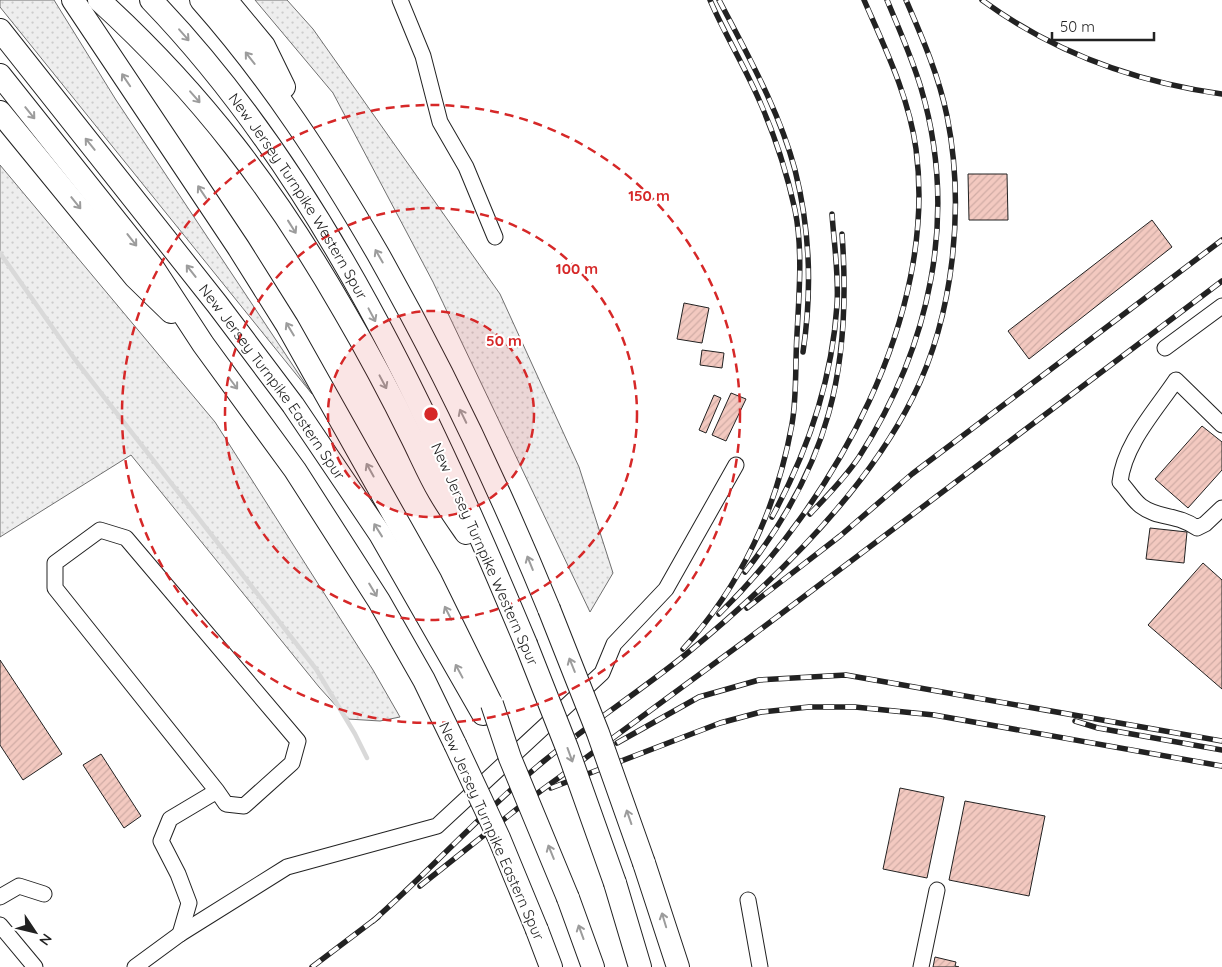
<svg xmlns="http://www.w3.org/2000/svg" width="1222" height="967" font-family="Quicksand,sans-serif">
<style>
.grass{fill:url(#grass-dots);stroke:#6f6f6f}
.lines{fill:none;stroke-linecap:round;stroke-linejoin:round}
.stream{stroke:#d9d9d9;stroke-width:4.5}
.building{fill:url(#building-hatch);stroke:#222}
.minor-casing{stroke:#222;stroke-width:17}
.highway-casing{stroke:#222;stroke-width:24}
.minor{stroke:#fff;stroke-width:15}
.highway{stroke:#fff;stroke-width:22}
.rail-casing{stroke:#222;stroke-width:5.5}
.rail{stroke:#fff;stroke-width:4;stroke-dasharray:11;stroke-linecap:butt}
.highway-bridge-casing{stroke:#222;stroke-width:24;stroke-linecap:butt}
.highway-bridge{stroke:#fff;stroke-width:22}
.oneway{stroke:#9c9c9c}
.ring{fill:none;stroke:#d62828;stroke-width:2.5;stroke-dasharray:9 6}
.labels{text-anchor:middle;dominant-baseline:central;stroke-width:4;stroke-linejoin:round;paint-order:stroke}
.street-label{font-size:15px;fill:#222;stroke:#fff}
.centre{fill:#d62828;stroke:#fff;stroke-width:2.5}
.ring-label{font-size:15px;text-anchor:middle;font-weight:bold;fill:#d62828;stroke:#fff;stroke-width:4;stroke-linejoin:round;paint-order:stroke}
</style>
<defs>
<pattern id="grass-dots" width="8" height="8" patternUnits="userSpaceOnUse" patternTransform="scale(1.25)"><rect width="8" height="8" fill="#eee"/><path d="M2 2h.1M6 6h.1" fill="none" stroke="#ccc" stroke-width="1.8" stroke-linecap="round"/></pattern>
<pattern id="building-hatch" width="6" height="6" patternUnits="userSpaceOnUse" patternTransform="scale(1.25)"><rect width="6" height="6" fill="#f3c9c0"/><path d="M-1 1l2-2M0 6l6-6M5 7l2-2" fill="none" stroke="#d0aca5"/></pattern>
</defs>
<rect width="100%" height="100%" fill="#fff"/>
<g class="grass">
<path d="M0,0H54L116,100L312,394L0,7Z"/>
<path d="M255,0H287L313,29L500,294L579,467L613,573L590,612L433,282L333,93Z"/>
<path d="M0,165L215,422L373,670L400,717L380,721L348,719L319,687L131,455L0,537Z"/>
</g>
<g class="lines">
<path class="stream" d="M0,253L76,361L316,669L355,734L367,758"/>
</g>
<g class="building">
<path d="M968,174H1007L1008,220H969Z"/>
<path d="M1152,220L1172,247L1029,359L1008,331Z"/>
<path d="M684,303L709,308L702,343L677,339Z"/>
<path d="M702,350L724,353L722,368L700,365Z"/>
<path d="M731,393L746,399L726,441L712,435Z"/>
<path d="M714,395L721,398L706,433L699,430Z"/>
<path d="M1202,426L1222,442V470L1188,508L1155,479Z"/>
<path d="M1150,528L1187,532L1184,563L1146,559Z"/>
<path d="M1203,563L1222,580V689L1148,625Z"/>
<path d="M0,660L62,754L23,780L0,745Z"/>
<path d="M101,754L141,816L124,828L83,765Z"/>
<path d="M900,788L944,797L927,878L883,869Z"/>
<path d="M965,801L1045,816L1029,896L949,880Z"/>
<path d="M935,957L956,962L955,966L959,967H933Z"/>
</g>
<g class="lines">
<defs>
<g id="minor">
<path d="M400,0L423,56L440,122L466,167L495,237"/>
<path d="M1165,348L1222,306"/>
<path d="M1222,425L1176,380C1156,410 1124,444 1120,482C1127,489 1133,500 1141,506C1158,519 1178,514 1197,528L1205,524L1222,508"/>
<path d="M0,897L19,886L44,894"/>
<path d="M748,900L760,967"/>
<path d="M0,925L35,967"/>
<path d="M180,934L189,903L178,874L161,841L170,819L217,791L55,588V563L100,530L126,538L298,741L292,763L244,806L226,804L217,791"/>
<path d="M135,967L180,934L287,867L437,826L602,673L614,644L666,589L736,465"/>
<path d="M921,967L937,890"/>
</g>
<g id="highway">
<path d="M73,0L238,247L287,325L431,581L490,701"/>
<path d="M99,0C202,94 275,191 344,311C368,352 391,395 412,438C421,456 429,475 439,492C447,506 457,520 466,533"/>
<path id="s1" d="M151,0C322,177 432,419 526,644"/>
<path d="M201,0C270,78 326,164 378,254C443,369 499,487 549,609"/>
<path d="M226,0L264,46L284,87"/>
<path id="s2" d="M0,30L217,304L293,405L380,534L483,714"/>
<path d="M0,75L152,266L203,344L295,470L379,601L424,680L455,744"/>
<path d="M0,112L135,277L171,312"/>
<path d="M644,863L678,967"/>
<path d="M615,883L640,967"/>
<path d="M568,898L593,967"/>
<path d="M537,930L551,967"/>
</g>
</defs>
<use href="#minor" class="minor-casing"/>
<use href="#highway" class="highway-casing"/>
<use href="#minor" class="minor"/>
<use href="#highway" class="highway"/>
<defs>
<g id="rail">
<path d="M719,0C747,54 779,110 795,170C810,229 812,292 803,352"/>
<path d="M982,0C1053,52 1135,82 1222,94"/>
<path d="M810,514C827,496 845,478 859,457C930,347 959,216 921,88C912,58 899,29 887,0"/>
<path d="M772,517C808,451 832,380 837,305C839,275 834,244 832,214"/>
<path d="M745,572C829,465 852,368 842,234"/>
<path d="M747,608L840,536L912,474L1222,240"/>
<path d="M719,614C834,501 938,316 916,149C909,97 885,48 864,0"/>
<path d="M683,649C741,586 777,508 792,424C797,395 795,364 797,334C799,294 803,249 795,210C787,173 775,136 760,102C745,67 725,35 710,0"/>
<path d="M1075,721L1098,728L1222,750"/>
<path d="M617,743L699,697L759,680L846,675L1222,741"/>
<path d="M551,788L720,723L761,712L809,707H855L934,715L1222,766"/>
<path d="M420,886L527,801L749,638L1222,281"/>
<path d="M373,921C431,870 484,810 544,761C589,724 639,692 685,655C768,587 865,494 913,397C954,315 965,206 947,116C939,76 922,37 906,0"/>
<path d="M312,967L378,917"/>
</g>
</defs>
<use href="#rail" class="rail-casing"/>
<use href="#rail" class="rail"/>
<defs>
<g id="highway-bridge">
<path d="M549,609L598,733L644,863"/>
<path d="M526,644L567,748L615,883"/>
<path d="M492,704L510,758L568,898"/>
<path d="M455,744L499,838L537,930"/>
</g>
</defs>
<use href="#highway-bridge" class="highway-bridge-casing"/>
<use href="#highway-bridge" class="highway-bridge"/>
</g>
<defs><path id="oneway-shaft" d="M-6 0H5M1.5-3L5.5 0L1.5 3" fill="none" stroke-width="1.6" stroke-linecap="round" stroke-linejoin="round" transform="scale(1.25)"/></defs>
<g class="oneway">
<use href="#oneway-shaft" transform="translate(184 35) rotate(49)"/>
<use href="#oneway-shaft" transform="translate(250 58) rotate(-128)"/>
<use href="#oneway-shaft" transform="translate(126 80) rotate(-124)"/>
<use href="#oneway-shaft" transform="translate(195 97) rotate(49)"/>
<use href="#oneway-shaft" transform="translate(30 113) rotate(51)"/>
<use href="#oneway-shaft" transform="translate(90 144) rotate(-129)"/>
<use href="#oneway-shaft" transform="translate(202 192) rotate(-124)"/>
<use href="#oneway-shaft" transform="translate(76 203) rotate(51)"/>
<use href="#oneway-shaft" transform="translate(292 227) rotate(58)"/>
<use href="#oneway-shaft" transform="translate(132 240) rotate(52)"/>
<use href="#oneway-shaft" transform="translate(379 256) rotate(-120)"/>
<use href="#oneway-shaft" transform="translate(191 271) rotate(-128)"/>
<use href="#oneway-shaft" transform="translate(372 315) rotate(62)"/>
<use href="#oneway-shaft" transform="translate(290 329) rotate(-121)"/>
<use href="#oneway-shaft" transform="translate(383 382) rotate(62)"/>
<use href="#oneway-shaft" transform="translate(233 383) rotate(53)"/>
<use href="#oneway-shaft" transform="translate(463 416) rotate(-116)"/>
<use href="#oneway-shaft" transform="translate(370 470) rotate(-119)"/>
<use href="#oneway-shaft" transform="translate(378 530) rotate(-122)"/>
<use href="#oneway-shaft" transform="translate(530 563) rotate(-112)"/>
<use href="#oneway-shaft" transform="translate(373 590) rotate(59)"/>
<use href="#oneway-shaft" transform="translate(448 613) rotate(-117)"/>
<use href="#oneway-shaft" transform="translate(572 665) rotate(-112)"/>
<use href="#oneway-shaft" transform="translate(459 671) rotate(-118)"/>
<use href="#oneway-shaft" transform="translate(570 755) rotate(70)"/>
<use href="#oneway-shaft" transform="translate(629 817) rotate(-109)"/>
<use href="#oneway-shaft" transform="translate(551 852) rotate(-112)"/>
<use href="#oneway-shaft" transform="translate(664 920) rotate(-107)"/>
<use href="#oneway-shaft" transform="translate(581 932) rotate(-110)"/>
</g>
<circle cx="431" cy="414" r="103" fill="#d62828" fill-opacity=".12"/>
<g class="ring">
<circle cx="431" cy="414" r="103"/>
<circle cx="431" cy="414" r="206"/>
<circle cx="431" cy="414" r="309"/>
</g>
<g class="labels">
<g class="street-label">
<text stroke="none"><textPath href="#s1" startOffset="246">New Jersey Turnpike Western Spur</textPath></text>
<text stroke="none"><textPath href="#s2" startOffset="445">New Jersey Turnpike Eastern Spur</textPath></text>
<text transform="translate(485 554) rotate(66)">New Jersey Turnpike Western Spur</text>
<text transform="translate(492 831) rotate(66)">New Jersey Turnpike Eastern Spur</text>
</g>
</g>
<circle cx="431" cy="414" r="8" class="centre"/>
<g class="ring-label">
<text x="649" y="201">150 m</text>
<text x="577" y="274">100 m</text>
<text x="504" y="346">50 m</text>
</g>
<g transform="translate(35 932) rotate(125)" stroke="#ffffff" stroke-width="4" paint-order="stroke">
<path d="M0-4L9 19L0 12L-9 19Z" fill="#222222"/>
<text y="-8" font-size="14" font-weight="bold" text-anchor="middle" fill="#222222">N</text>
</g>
<path d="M1052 32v8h102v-8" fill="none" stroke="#222222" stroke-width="2.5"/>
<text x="1060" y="32" font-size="15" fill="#222222" stroke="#ffffff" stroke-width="4" paint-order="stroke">50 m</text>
</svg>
